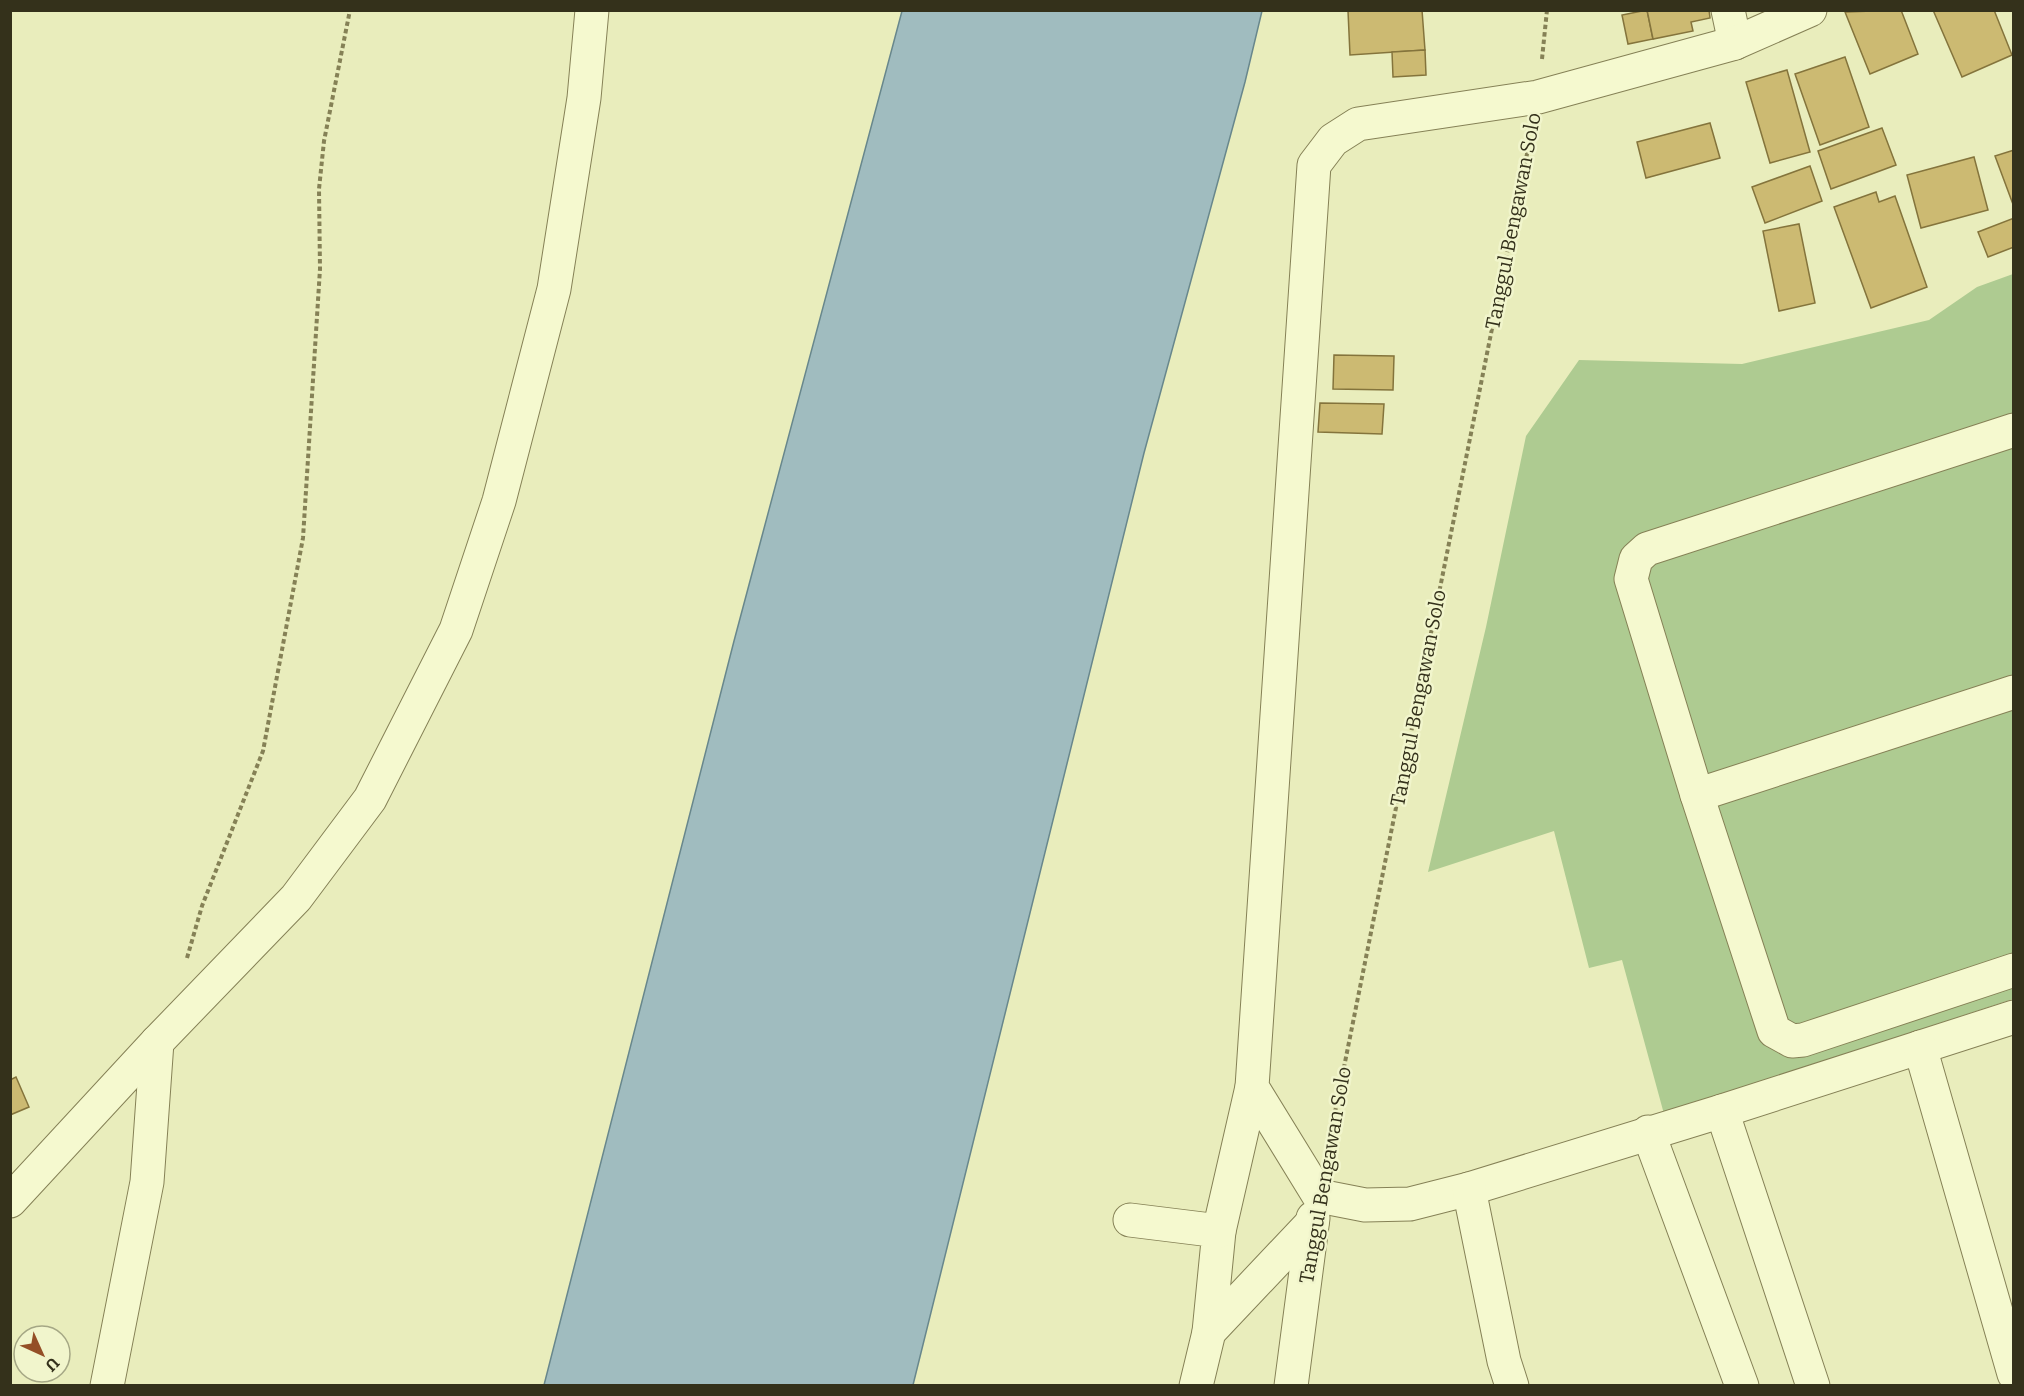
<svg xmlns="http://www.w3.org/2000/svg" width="2024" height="1396" font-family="Bitter,serif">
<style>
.green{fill:#aecb91}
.water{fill:#a0bcbf;stroke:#68878c;stroke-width:1.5}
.building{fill:#ccba72;stroke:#84743c;stroke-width:1.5}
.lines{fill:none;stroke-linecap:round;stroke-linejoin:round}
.minor-casing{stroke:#858156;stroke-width:35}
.path{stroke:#858156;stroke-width:4;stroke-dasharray:4.5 3;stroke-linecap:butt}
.minor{stroke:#f5f9cf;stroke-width:33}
.labels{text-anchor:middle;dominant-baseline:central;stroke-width:5;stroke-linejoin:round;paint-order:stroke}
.street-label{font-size:20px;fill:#34311b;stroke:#f1f5cc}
</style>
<rect width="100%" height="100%" fill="#e9edbc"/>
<path class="green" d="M2013,274V999L1664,1114L1622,960L1589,968L1554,831L1428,872L1486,627L1526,436L1579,360L1742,364L1929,320L1977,287Z"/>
<path class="water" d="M902,11H1262L1245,82L1144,453L913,1385H544L734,641Z"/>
<g class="building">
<path d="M1422,10L1425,50L1350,55L1348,11Z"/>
<path d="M1647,10L1653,39L1628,44L1622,15Z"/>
<path d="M1647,10H1709L1710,18L1691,22L1693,31L1653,39Z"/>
<path d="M1901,10L1918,54L1870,74L1845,12Z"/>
<path d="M1933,10H1994L2012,55L1962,77Z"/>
<path d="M1425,50L1426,75L1393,77L1392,52Z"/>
<path d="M1845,57L1869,127L1820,145L1795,74Z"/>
<path d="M1787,70L1810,152L1770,163L1746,82Z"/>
<path d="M1710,123L1720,158L1646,178L1637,142Z"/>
<path d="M1882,128L1896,165L1831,189L1818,151Z"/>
<path d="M2014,150V207L1995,156Z"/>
<path d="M1974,157L1988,210L1921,228L1907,175Z"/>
<path d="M1810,166L1822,201L1765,223L1752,187Z"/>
<path d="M1876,192L1879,202L1895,196L1927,287L1871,308L1834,207Z"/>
<path d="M2014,218V247L1988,257L1978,232Z"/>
<path d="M1799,224L1815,303L1779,311L1763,231Z"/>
<path d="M1334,355L1394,356L1393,390L1333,389Z"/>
<path d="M1320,403L1384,404L1382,434L1318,432Z"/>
<path d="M16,1077L29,1107L10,1115V1080Z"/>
</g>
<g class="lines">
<defs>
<g id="minor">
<path d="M1728,10L1735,43"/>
<path d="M1810,10L1735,43L1538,97L1358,124L1333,140L1314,165L1252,1087L1319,1196L1365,1205L1410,1204L1469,1189L1722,1111L2014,1017"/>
<path d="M2014,430L1647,549L1636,559L1631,579L1697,795L1774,1031L1792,1041L1803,1040L2014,970"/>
<path d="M1697,795L2014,692"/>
<path d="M1920,1047L2014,1374"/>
<path d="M1722,1111L1813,1386"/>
<path d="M1648,1132L1742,1386"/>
<path d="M1469,1189L1504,1361L1512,1386"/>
<path d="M10,1201L157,1042L296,898L370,799L456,630L499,501L554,289L584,98L592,10"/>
<path d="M1130,1220L1219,1231L1209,1332"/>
<path d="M1219,1231L1252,1087"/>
<path d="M107,1386L147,1182L157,1042"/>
<path d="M1196,1386L1209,1332L1312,1223"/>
<path d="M1291,1386L1313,1218"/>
</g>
</defs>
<use href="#minor" class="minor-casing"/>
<g class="path">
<path d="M1542,59L1547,10"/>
<path d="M187,958L202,906L263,751L303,538L320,269L319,189L324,141L350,10"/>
<path d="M1329,1142L1531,134"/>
</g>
<use href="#minor" class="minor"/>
</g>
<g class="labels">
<g class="street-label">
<text transform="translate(1513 221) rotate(-79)">Tanggul Bengawan Solo</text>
<text transform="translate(1418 698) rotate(-79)">Tanggul Bengawan Solo</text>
<text transform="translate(1325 1175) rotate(-80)">Tanggul Bengawan Solo</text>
</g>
</g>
<rect width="2024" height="1396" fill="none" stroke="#34311b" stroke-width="24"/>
<g transform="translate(42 1354) rotate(135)"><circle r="28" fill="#f1f5cc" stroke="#a5a785" stroke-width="1.5"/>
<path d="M0-4.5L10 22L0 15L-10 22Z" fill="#944f26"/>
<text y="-9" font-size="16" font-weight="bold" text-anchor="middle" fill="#34311b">U</text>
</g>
</svg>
